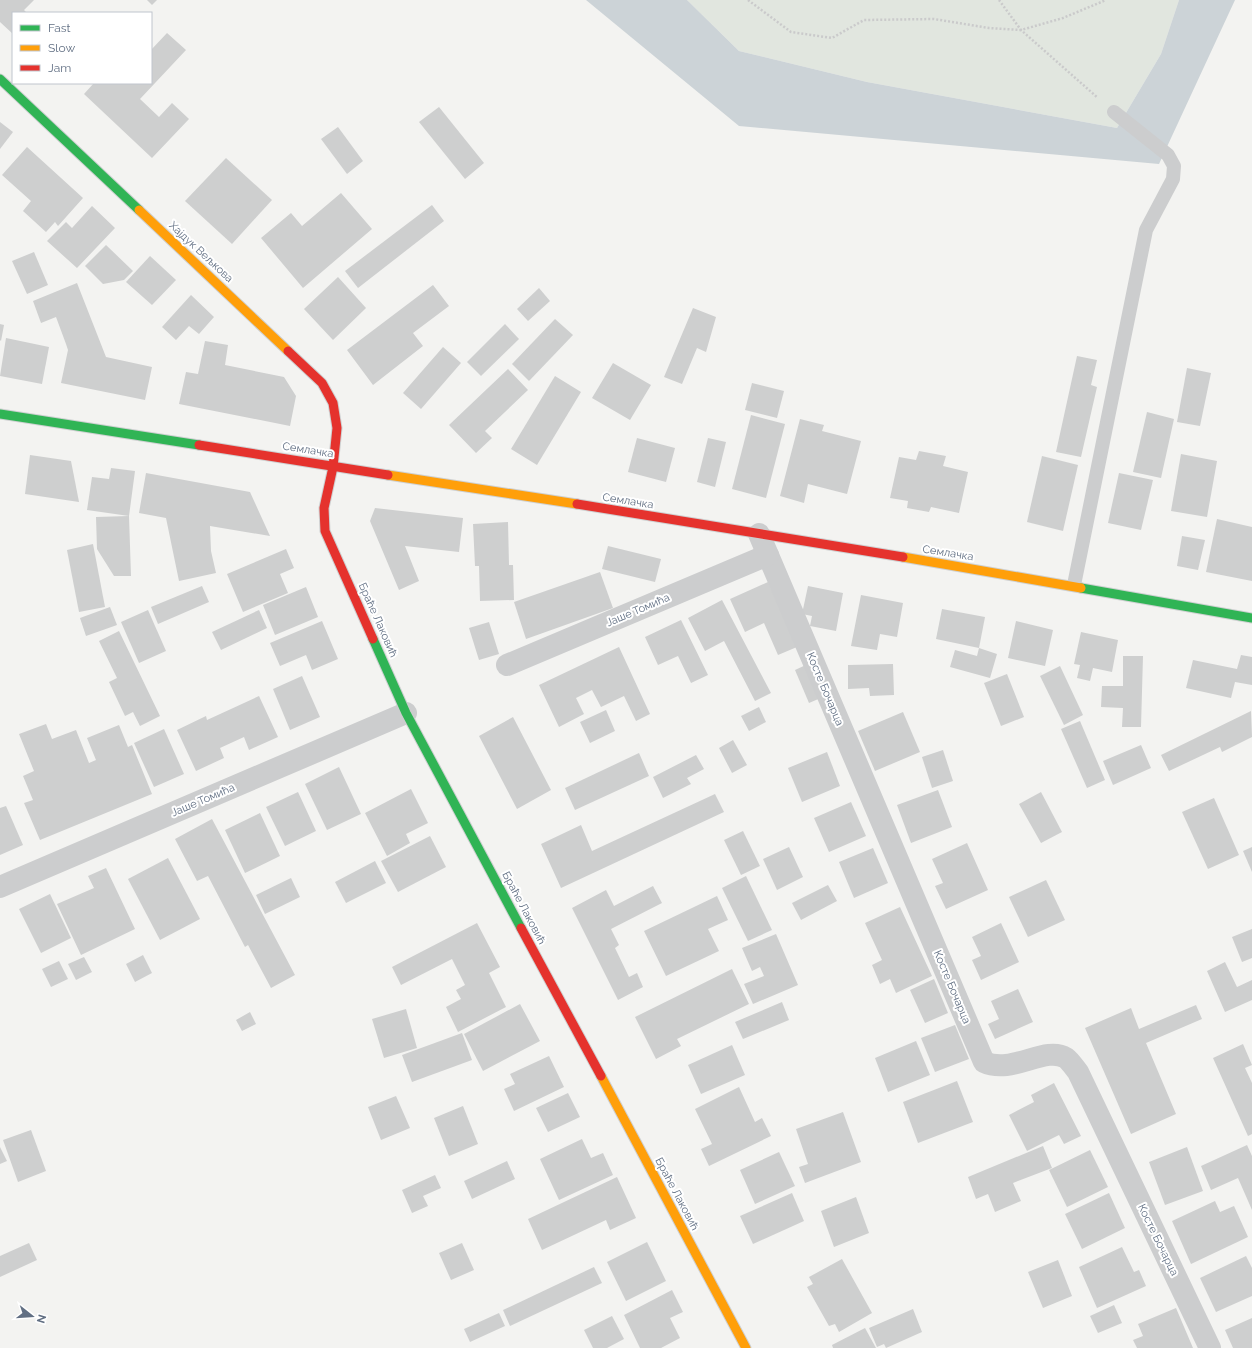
<svg xmlns="http://www.w3.org/2000/svg" width="1252" height="1348" font-family="Raleway,sans-serif">
<style>
.green{fill:#e1e6df}
.water{fill:#ccd3d7}
.building{fill:#cecfcf}
.lines{fill:none;stroke-linecap:round;stroke-linejoin:round}
.fast-casing{stroke:#ced0d1;stroke-width:11}
.slow-casing{stroke:#ced0d1;stroke-width:11}
.jam-casing{stroke:#ced0d1;stroke-width:11}
.path{stroke:#cacacb;stroke-width:2.5;stroke-dasharray:2 2;stroke-linecap:butt}
.lane{stroke:#cccdce;stroke-width:14}
.street{stroke:#cccdce;stroke-width:22}
.fast{stroke:#30b455;stroke-width:9}
.slow{stroke:#ff9f0a;stroke-width:9}
.jam{stroke:#e5322d;stroke-width:9}
.labels{text-anchor:middle;dominant-baseline:central;stroke-width:4;stroke-linejoin:round;paint-order:stroke}
.street-label{font-size:11px;fill:#616f83;stroke:#fff}
</style>
<rect width="100%" height="100%" fill="#f3f3f1"/>
<path class="green" d="M687,0H1179L1161,54L1117,128L867,82L739,51Z"/>
<path class="water" d="M586,0H687L739,51L867,82L1117,128L1161,54L1179,0H1235L1159,164L739,126Z"/>
<g class="building">
<path d="M0,0H34L24,10L27,13H13V34L0,22Z"/>
<path d="M147,0H157L152,5Z"/>
<path d="M167,33L186,50L140,99L159,117L172,103L189,119L152,158L84,94L94,83H151V50Z"/>
<path d="M439,107L484,163L465,179L419,122Z"/>
<path d="M0,122L13,132L0,149Z"/>
<path d="M338,127L363,161L347,174L321,139Z"/>
<path d="M27,147L83,198L58,226L55,222L46,232L23,211L31,201L2,175Z"/>
<path d="M226,158L272,200L232,244L185,201Z"/>
<path d="M341,193L372,229L303,288L261,238L291,213L302,226Z"/>
<path d="M432,205L444,221L358,288L345,271Z"/>
<path d="M92,206L115,228L77,268L47,241L66,222L72,228Z"/>
<path d="M106,245L133,271L124,280L103,284L85,266Z"/>
<path d="M34,252L48,285L27,294L12,261Z"/>
<path d="M150,256L176,280L152,305L126,282Z"/>
<path d="M338,277L366,308L333,340L304,309Z"/>
<path d="M77,283L106,357L152,367L145,400L61,383L68,350L66,344L56,317L41,323L33,301Z"/>
<path d="M433,285L449,306L413,333L423,346L373,385L347,350Z"/>
<path d="M539,288L550,301L528,321L517,309Z"/>
<path d="M191,295L214,317L199,334L189,326L176,340L162,327Z"/>
<path d="M693,308L716,317L706,352L697,348L682,384L664,377Z"/>
<path d="M555,319L573,335L529,381L512,364Z"/>
<path d="M0,324L4,325L1,341L0,340Z"/>
<path d="M505,324L519,339L481,376L467,362Z"/>
<path d="M6,338L49,347L42,384L0,376Z"/>
<path d="M205,341L228,345L225,365L284,377L296,396L290,426L179,404L186,372L198,374Z"/>
<path d="M443,347L461,363L421,409L403,393Z"/>
<path d="M1077,356L1097,360L1091,385L1097,387L1081,457L1056,452Z"/>
<path d="M613,363L651,385L630,420L592,398Z"/>
<path d="M1187,368L1211,373L1200,426L1177,422Z"/>
<path d="M508,369L528,390L485,431L492,438L476,453L449,425Z"/>
<path d="M555,376L581,392L537,465L511,449Z"/>
<path d="M752,383L784,391L777,418L745,410Z"/>
<path d="M1147,412L1174,419L1161,478L1133,472Z"/>
<path d="M751,415L785,424L766,498L732,489Z"/>
<path d="M800,419L824,425L822,431L861,441L847,494L808,484L804,503L780,496Z"/>
<path d="M637,438L675,448L666,482L628,472Z"/>
<path d="M708,438L726,442L715,487L697,482Z"/>
<path d="M919,451L946,456L943,466L968,472L959,513L931,507L929,512L907,508L908,501L890,498L899,457L916,460Z"/>
<path d="M1181,454L1217,461L1207,517L1171,511Z"/>
<path d="M30,455L71,461L79,502L25,494Z"/>
<path d="M1042,456L1078,465L1063,531L1027,522Z"/>
<path d="M111,468L135,471L129,516L131,576H114L97,549L96,517L129,516L87,510L92,477L109,479Z"/>
<path d="M146,473L250,492L270,536L210,526L211,551L216,573L179,581L166,518L139,513Z"/>
<path d="M1119,473L1153,480L1141,530L1108,523Z"/>
<path d="M375,508L463,518L459,552L405,546L419,581L399,590L370,521Z"/>
<path d="M1217,519L1252,527V581L1206,572Z"/>
<path d="M508,522L509,565H513L514,600L480,601L479,566H475L473,524Z"/>
<path d="M1182,536L1205,540L1198,570L1177,566Z"/>
<path d="M93,544L105,607L79,612L67,550Z"/>
<path d="M608,546L661,559L655,582L602,569Z"/>
<path d="M286,549L294,568L280,574L288,593L243,612L227,574Z"/>
<path d="M600,572L613,608L526,639L514,602Z"/>
<path d="M768,582L797,647L778,655L764,623L745,632L730,599Z"/>
<path d="M202,586L209,602L158,624L151,607Z"/>
<path d="M808,586L843,593L836,631L810,626L812,616L802,614Z"/>
<path d="M306,587L318,617L275,635L263,605Z"/>
<path d="M861,595L903,603L897,637L880,634L877,650L851,646Z"/>
<path d="M722,600L771,693L755,701L724,641L705,651L688,618Z"/>
<path d="M110,607L117,625L86,636L80,618Z"/>
<path d="M942,609L985,617L979,648L936,639Z"/>
<path d="M148,610L166,651L139,663L121,622Z"/>
<path d="M259,610L267,628L221,650L212,632Z"/>
<path d="M681,620L708,675L691,683L678,656L658,665L645,637Z"/>
<path d="M322,621L338,659L312,670L306,655L280,666L270,643Z"/>
<path d="M1016,621L1053,630L1045,666L1008,658Z"/>
<path d="M489,622L499,654L479,660L469,628Z"/>
<path d="M119,631L160,716L140,726L133,712L125,716L109,682L117,678L99,641Z"/>
<path d="M1081,632L1118,640L1112,672L1093,668L1090,681L1077,678L1080,665L1074,664Z"/>
<path d="M619,647L650,714L636,721L624,696L601,707L592,690L576,698L584,714L559,727L539,685Z"/>
<path d="M979,648L997,654L990,678L950,667L955,650L977,656Z"/>
<path d="M1241,655L1252,657V685L1235,682L1231,698L1186,688L1193,660L1237,669Z"/>
<path d="M1123,656H1143L1141,727H1122L1123,708L1101,707L1102,686H1123Z"/>
<path d="M808,664L823,697L809,703L795,670Z"/>
<path d="M893,664L894,695L870,696L869,688L848,689V665Z"/>
<path d="M1060,666L1083,715L1064,725L1040,676Z"/>
<path d="M1007,674L1024,717L1001,726L984,683Z"/>
<path d="M302,676L320,717L290,730L273,689Z"/>
<path d="M259,696L278,737L249,750L244,737L220,748L224,758L196,771L177,730L206,716L207,720Z"/>
<path d="M759,707L766,722L749,731L741,716Z"/>
<path d="M606,710L615,731L590,743L580,722Z"/>
<path d="M1251,711L1252,737L1222,752L1220,747L1169,771L1161,755Z"/>
<path d="M903,712L920,752L875,771L858,731Z"/>
<path d="M513,717L551,790L517,809L479,736Z"/>
<path d="M1080,721L1105,780L1087,788L1061,729Z"/>
<path d="M46,724L52,739L76,730L89,763L96,760L87,738L119,725L128,747L132,745L152,794L40,840L24,803L33,800L23,776L34,771L19,734Z"/>
<path d="M164,729L184,774L154,787L134,743Z"/>
<path d="M733,740L747,765L732,773L719,748Z"/>
<path d="M1141,745L1151,768L1113,785L1103,761Z"/>
<path d="M943,750L953,781L932,788L922,757Z"/>
<path d="M827,752L840,786L802,802L788,768Z"/>
<path d="M639,753L649,776L575,810L565,788Z"/>
<path d="M696,755L704,769L687,778L691,784L663,798L653,777Z"/>
<path d="M339,767L361,814L327,830L305,784Z"/>
<path d="M411,789L428,823L406,834L410,843L387,856L365,813Z"/>
<path d="M938,790L952,827L911,843L897,805Z"/>
<path d="M298,792L316,831L285,846L266,807Z"/>
<path d="M1041,792L1062,832L1041,843L1019,804Z"/>
<path d="M715,794L724,812L561,888L541,844L581,825L592,851Z"/>
<path d="M1214,798L1239,855L1208,869L1182,812Z"/>
<path d="M851,802L866,836L829,852L814,818Z"/>
<path d="M6,806L23,845L0,855V808Z"/>
<path d="M260,813L280,856L245,873L225,830Z"/>
<path d="M212,819L295,975L271,988L248,945L245,947L208,876L197,881L175,839Z"/>
<path d="M743,831L760,866L741,875L724,840Z"/>
<path d="M430,836L446,867L398,892L381,861Z"/>
<path d="M967,843L988,890L946,909L935,886L943,883L932,859Z"/>
<path d="M789,847L803,877L777,890L763,859Z"/>
<path d="M1252,847V872L1243,851Z"/>
<path d="M873,848L888,883L854,898L839,862Z"/>
<path d="M168,858L200,919L160,940L128,879Z"/>
<path d="M375,861L386,883L346,903L335,882Z"/>
<path d="M106,868L135,929L81,955L57,904L94,888L88,876Z"/>
<path d="M746,876L772,930L748,941L722,888Z"/>
<path d="M291,878L300,897L265,914L256,895Z"/>
<path d="M1046,880L1065,920L1028,937L1009,897Z"/>
<path d="M828,885L837,901L801,920L792,903Z"/>
<path d="M653,886L662,903L611,929L619,945L615,948L629,977L637,973L643,987L618,1000L572,908L606,890L614,906Z"/>
<path d="M50,894L71,938L41,953L19,909Z"/>
<path d="M717,896L728,920L708,929L719,951L666,976L644,931Z"/>
<path d="M900,907L932,976L896,993L890,979L880,984L872,965L882,960L865,923Z"/>
<path d="M477,923L500,967L489,973L506,1007L458,1032L446,1007L461,999L456,990L465,985L452,959L401,985L392,967Z"/>
<path d="M1001,923L1019,962L981,980L972,960L981,956L972,937Z"/>
<path d="M1252,929V958L1242,962L1232,937Z"/>
<path d="M776,934L798,985L753,1004L744,984L764,976L760,967L752,971L742,948Z"/>
<path d="M143,955L152,973L135,982L126,964Z"/>
<path d="M84,957L92,972L76,980L68,964Z"/>
<path d="M59,961L68,979L51,987L42,969Z"/>
<path d="M1225,962L1237,987L1252,980V1000L1225,1012L1207,971Z"/>
<path d="M732,969L749,1004L677,1039L681,1046L656,1059L635,1017Z"/>
<path d="M934,979L948,1013L925,1023L910,990Z"/>
<path d="M1018,989L1033,1022L995,1039L988,1024L999,1019L991,1001Z"/>
<path d="M782,1002L789,1020L743,1039L735,1022Z"/>
<path d="M520,1004L540,1041L483,1071L464,1034Z"/>
<path d="M1196,1005L1202,1019L1146,1043L1176,1114L1131,1134L1085,1028L1131,1008L1139,1029Z"/>
<path d="M406,1009L417,1048L384,1058L372,1019Z"/>
<path d="M250,1012L256,1024L242,1031L236,1020Z"/>
<path d="M955,1025L969,1059L935,1072L921,1038Z"/>
<path d="M462,1033L472,1060L412,1082L402,1055Z"/>
<path d="M916,1041L930,1075L888,1092L875,1058Z"/>
<path d="M1243,1044L1252,1065L1245,1068L1252,1083V1134L1248,1136L1213,1058Z"/>
<path d="M732,1045L745,1075L701,1094L688,1065Z"/>
<path d="M549,1056L564,1087L514,1111L504,1089L515,1084L510,1074Z"/>
<path d="M957,1081L973,1122L918,1143L903,1102Z"/>
<path d="M1054,1083L1081,1136L1064,1144L1059,1135L1027,1151L1009,1115L1034,1102L1031,1095Z"/>
<path d="M739,1087L755,1122L762,1118L771,1136L709,1166L701,1149L712,1144L695,1109Z"/>
<path d="M568,1093L580,1117L548,1132L536,1108Z"/>
<path d="M396,1096L410,1128L381,1140L368,1107Z"/>
<path d="M463,1106L478,1144L449,1156L434,1118Z"/>
<path d="M843,1112L861,1162L805,1183L799,1167L808,1164L796,1129Z"/>
<path d="M31,1130L46,1171L18,1182L3,1140Z"/>
<path d="M582,1139L591,1158L603,1153L613,1175L559,1200L540,1159Z"/>
<path d="M1247,1145L1252,1156V1210L1238,1178L1211,1190L1201,1166Z"/>
<path d="M1043,1146L1052,1168L1013,1183L1021,1201L995,1212L988,1194L976,1199L968,1177Z"/>
<path d="M0,1147L7,1161L0,1164Z"/>
<path d="M1187,1147L1203,1191L1165,1205L1149,1162Z"/>
<path d="M1090,1150L1108,1187L1067,1207L1049,1170Z"/>
<path d="M779,1152L795,1186L755,1204L740,1170Z"/>
<path d="M507,1161L515,1179L472,1199L464,1181Z"/>
<path d="M435,1175L441,1188L423,1196L428,1206L412,1213L402,1190Z"/>
<path d="M617,1177L636,1218L610,1230L606,1220L542,1250L528,1219Z"/>
<path d="M792,1193L804,1221L753,1244L740,1216Z"/>
<path d="M1109,1193L1125,1228L1082,1249L1065,1214Z"/>
<path d="M856,1197L869,1233L834,1247L821,1211Z"/>
<path d="M1215,1201L1220,1212L1234,1206L1248,1237L1191,1264L1172,1221Z"/>
<path d="M647,1242L666,1281L626,1301L607,1262Z"/>
<path d="M29,1243L37,1260L0,1277V1256Z"/>
<path d="M462,1243L474,1270L451,1280L439,1253Z"/>
<path d="M1122,1247L1134,1272L1139,1270L1146,1286L1097,1308L1079,1267Z"/>
<path d="M1246,1256L1252,1268V1296L1216,1312L1200,1278Z"/>
<path d="M842,1259L872,1313L839,1332L835,1324L829,1326L807,1287L813,1284L809,1277Z"/>
<path d="M1058,1260L1072,1296L1043,1308L1028,1272Z"/>
<path d="M594,1267L602,1283L510,1326L503,1310Z"/>
<path d="M672,1290L683,1312L670,1318L680,1338L661,1348H640L624,1315Z"/>
<path d="M1114,1305L1122,1323L1098,1333L1090,1316Z"/>
<path d="M1176,1308L1193,1348H1137L1133,1340L1143,1336L1138,1324Z"/>
<path d="M913,1309L922,1332L886,1348L884,1344L877,1347L869,1328Z"/>
<path d="M499,1313L505,1326L470,1342L464,1329Z"/>
<path d="M612,1316L624,1339L607,1348H593L584,1330Z"/>
<path d="M1252,1318V1348H1233L1225,1330Z"/>
<path d="M865,1328L876,1348H833L832,1345Z"/>
</g>
<g class="lines">
<defs>
<g id="fast">
<path d="M0,79L139,210"/>
<path d="M0,414L199,445"/>
<path d="M1081,588L1252,618"/>
<path d="M373,639L406,713L521,928"/>
</g>
<g id="slow">
<path d="M139,210L288,351"/>
<path d="M388,475L577,504"/>
<path d="M903,557L1081,588"/>
<path d="M601,1076L746,1348"/>
</g>
<g id="jam">
<path d="M288,351L322,383L333,403L337,428L333,467L324,508L325,531L373,639"/>
<path d="M199,445L388,475"/>
<path d="M577,504L903,557"/>
<path d="M521,928L601,1076"/>
</g>
</defs>
<use href="#fast" class="fast-casing"/>
<use href="#slow" class="slow-casing"/>
<use href="#jam" class="jam-casing"/>
<g class="path">
<path d="M748,0L791,32L832,38L864,20L934,19L989,28L1021,30L1063,18L1106,0"/>
<path d="M999,0L1021,30L1098,98"/>
</g>
<path class="lane" d="M1074,585L1146,230L1173,179L1174,166L1168,155L1114,112"/>
<g class="street">
<path d="M759,534L984,1062C1012,1075 1045,1045 1066,1058C1070,1061 1074,1067 1078,1072L1210,1348"/>
<path d="M507,665L768,555"/>
<path d="M0,887L406,713"/>
</g>
<use href="#fast" class="fast"/>
<use href="#slow" class="slow"/>
<use href="#jam" class="jam"/>
</g>
<g class="labels">
<g class="street-label">
<text transform="translate(201 252) rotate(43)">Хајдук Вељкова</text>
<text transform="translate(308 450) rotate(9)">Семлачка</text>
<text transform="translate(628 501) rotate(9)">Семлачка</text>
<text transform="translate(948 553) rotate(9)">Семлачка</text>
<text transform="translate(638 610) rotate(-23)">Јаше Томића</text>
<text transform="translate(378 620) rotate(66)">Браће Лаковић</text>
<text transform="translate(825 689) rotate(67)">Косте Бочарца</text>
<text transform="translate(203 800) rotate(-23)">Јаше Томића</text>
<text transform="translate(524 908) rotate(62)">Браће Лаковић</text>
<text transform="translate(952 987) rotate(67)">Косте Бочарца</text>
<text transform="translate(677 1194) rotate(62)">Браће Лаковић</text>
<text transform="translate(1158 1240) rotate(64)">Косте Бочарца</text>
</g>
</g>
<rect x="12" y="12" width="140" height="72" fill="#ffffff" stroke="#c0c5cd"/>
<rect x="20" y="25" width="20" height="6" fill="#30b455" stroke="#c0c5cd"/>
<text x="48" y="32" font-size="12" fill="#616f83">Fast</text>
<rect x="20" y="45" width="20" height="6" fill="#ff9f0a" stroke="#c0c5cd"/>
<text x="48" y="52" font-size="12" fill="#616f83">Slow</text>
<rect x="20" y="65" width="20" height="6" fill="#e5322d" stroke="#c0c5cd"/>
<text x="48" y="72" font-size="12" fill="#616f83">Jam</text>
<g transform="translate(32 1316) rotate(107)" stroke="#ffffff" stroke-width="3" paint-order="stroke">
<path d="M0-3L7 15L0 10L-7 15Z" fill="#616f83"/>
<text y="-6" font-size="11" font-weight="bold" text-anchor="middle" fill="#616f83">N</text>
</g>
</svg>
